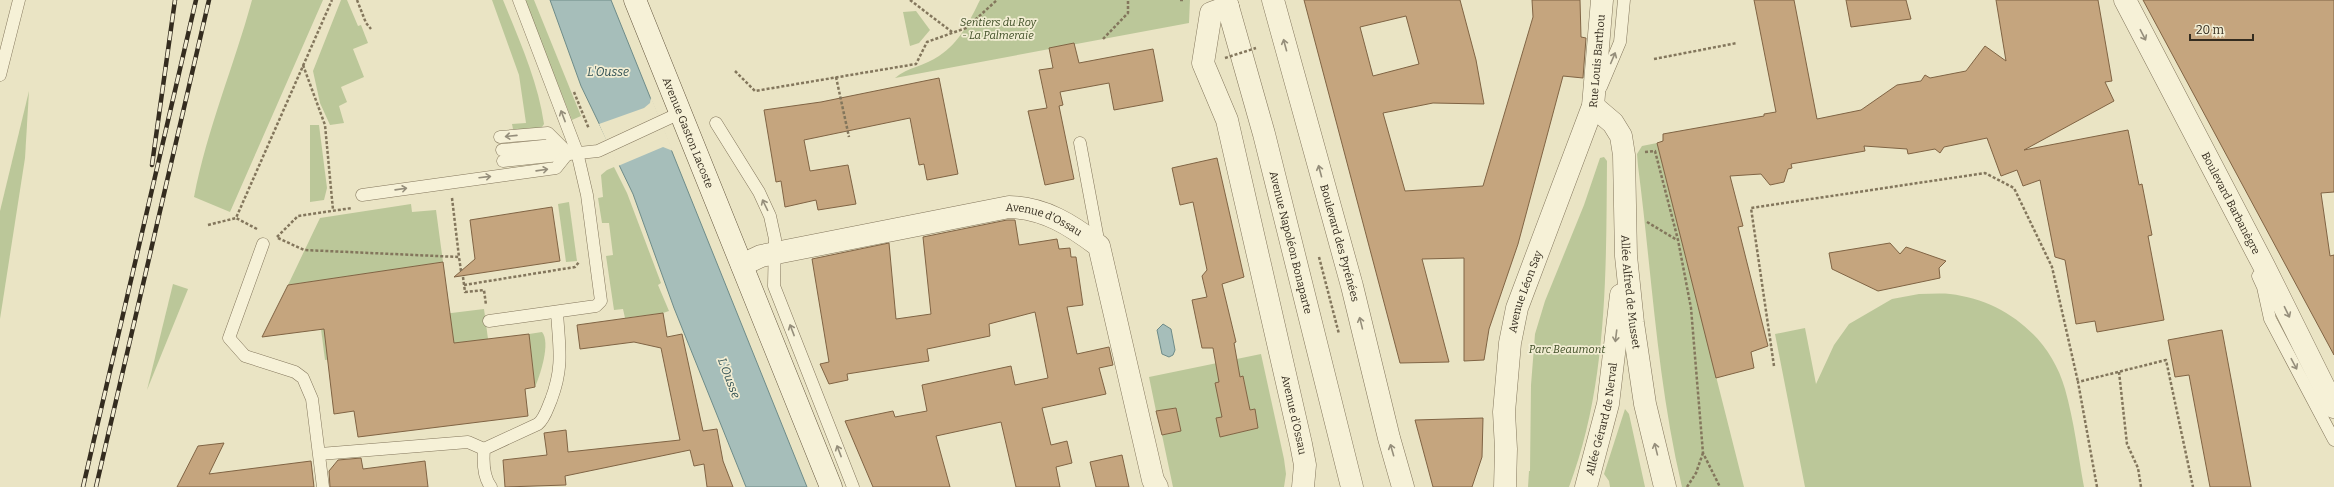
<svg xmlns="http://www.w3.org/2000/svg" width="2334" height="487" font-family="Bitter,serif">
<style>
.green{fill:#bbc799;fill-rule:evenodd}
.water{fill:#a6beba;stroke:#6e8b88}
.pier{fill:#eae4c4}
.building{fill:#c5a57e;stroke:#806444;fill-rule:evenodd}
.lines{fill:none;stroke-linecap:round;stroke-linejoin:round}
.lane-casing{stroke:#83765c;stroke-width:13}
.street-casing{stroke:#83765c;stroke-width:23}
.secondary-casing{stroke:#65573f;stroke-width:23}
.path{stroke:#83765c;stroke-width:2.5;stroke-dasharray:3 2;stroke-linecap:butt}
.lane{stroke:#f6f1d7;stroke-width:12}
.street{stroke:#f6f1d7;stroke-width:22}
.secondary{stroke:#f6f1d7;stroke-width:22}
.rail-casing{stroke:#342c1f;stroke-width:4.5}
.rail{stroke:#f2edd3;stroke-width:3;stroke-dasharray:9;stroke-linecap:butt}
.path-bridge{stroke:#83765c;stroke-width:2.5;stroke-dasharray:3 2;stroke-linecap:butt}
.oneway{stroke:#958e7b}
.labels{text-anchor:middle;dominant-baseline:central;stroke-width:3.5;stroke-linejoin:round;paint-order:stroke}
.park-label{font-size:11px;font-style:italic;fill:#404f27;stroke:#f2edd3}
.street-label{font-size:11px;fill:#342c1f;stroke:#f2edd3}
.water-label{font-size:12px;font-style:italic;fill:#305053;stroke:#f2edd3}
</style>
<rect width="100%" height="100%" fill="#eae4c4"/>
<g class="green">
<path d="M252,0H323L230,212L194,197C207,129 234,66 252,0Z"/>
<path d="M341,0H347L358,26L361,25L368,43L353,49L364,77L341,87L347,102L339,106L344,123L330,125L320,103L313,71Z"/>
<path d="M492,0H503C519,40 538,81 544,124L540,130L517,132L513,129L512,124L526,123L519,75Z"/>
<path d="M524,0H534L581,116L572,120Z"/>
<path d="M980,0H1190L1189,23L895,78C908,67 925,66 939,56C960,42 969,22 980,0Z"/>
<path d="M916,11L930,30L919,43L910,46L903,12Z"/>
<path d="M29,91L25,158L0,319V211Z"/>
<path d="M310,125H319L327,188L324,200L310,202Z"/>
<path d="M1657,143L1744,487H1682C1657,381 1652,274 1638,166L1637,154L1642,146Z"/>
<path d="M1604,157L1607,161C1606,270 1608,384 1569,487H1528L1529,471H1530L1531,385L1535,334L1545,301L1584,205L1600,158Z"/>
<path d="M614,167L627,193L661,283L658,285L669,311L663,313L625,318L623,309L614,310L606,256L613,255L609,223H602L598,198L603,197L601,175L607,170Z"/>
<path d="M569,202L577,261L566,262L558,204Z"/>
<path d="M411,204L412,212L436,210L443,262L288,285L320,218Z"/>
<path d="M173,284L188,289L147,390Z"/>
<path d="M1919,294C1929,294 1940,293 1950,294C2003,300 2050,336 2065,389C2074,421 2078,454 2084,487H1805L1775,334L1805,328L1816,384L1834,345L1849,324L1892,299Z"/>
<path d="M484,309L488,339L325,360L321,329Z"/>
<path d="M542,332C551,343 540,375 535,387L529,334Z"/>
<path d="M1261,354L1284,459L1286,474L1284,487H1173L1162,435L1181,431L1176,408L1156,411L1149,377ZM1243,376L1250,410L1255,409L1258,428L1220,437L1216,418L1222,417L1239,377Z"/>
<path d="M1625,409L1629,414L1645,487H1610L1609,481L1604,474Z"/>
</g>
<g class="water">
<path d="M550,0H611L807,487H746L674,308L633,194L581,86Z"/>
<path d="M1163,324L1171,329L1175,350L1173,355L1169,357L1162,354L1157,330Z"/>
</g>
<path class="pier" d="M651,97L673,151L663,147L618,166L599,124L644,108L650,103Z"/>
<g class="building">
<path d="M1304,0H1460L1476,60L1484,104L1433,103L1383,113L1405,191L1483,186L1533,17L1532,0H1580L1581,37L1586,38L1583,78L1563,76L1518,244L1489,329L1484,360L1464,361V258L1422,259L1449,362L1400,363ZM1406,16L1419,64L1373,76L1360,27Z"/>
<path d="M1754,0H1794L1817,119L1861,110L1897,85L1921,81L1925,75L1930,78L1966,71L1985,46L2006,61L1996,0H2098L2112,81L2105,82L2114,101L2024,150L2128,130L2139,185L2142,184L2152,235L2148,236L2164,320L2097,332L2095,321L2076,324L2065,260L2055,257L2040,180L2023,186L2017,170L2001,176L1987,138L1944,147L1940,153L1935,149L1908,154L1907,149L1864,146L1865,151L1791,164L1792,168L1788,169L1784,182L1770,185L1761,174L1730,176L1743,226L1738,227L1768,346L1751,352L1754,368L1716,378L1657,143L1663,141V134L1764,116V114L1776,112Z"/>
<path d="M1846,0H1906L1911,19L1851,27Z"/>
<path d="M2143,0H2334V192L2321,193L2330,256L2334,255V355Z"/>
<path d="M1074,43L1079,63L1153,49L1163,101L1114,110L1109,83L1060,92L1063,105L1059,106L1074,179L1045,185L1028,111L1047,108L1039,70L1053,68L1049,48Z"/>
<path d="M939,78L958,174L927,180L924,164L919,165L910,118L804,140L810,171L848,165L856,204L818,210L816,200L785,207L781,181L776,182L764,110L821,102Z"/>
<path d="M1217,158L1244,277L1222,284L1236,342L1234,343L1240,377L1243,376L1250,410L1255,409L1258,428L1220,437L1216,418L1222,417L1215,383L1219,382L1213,348H1202L1192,300L1207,297L1202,276L1207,270L1193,202L1180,205L1172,168Z"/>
<path d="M552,207L560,261L454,277L475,259L470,220Z"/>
<path d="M1007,220H1015L1019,245L1057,239L1059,249L1070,248L1071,257H1076L1083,305L1067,307L1077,354L1109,347L1113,365L1099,368L1106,394L1042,408L1051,445L1067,441L1072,463L1056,467L1060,487H1016L1001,422L936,436L950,487H873L845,421L893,411L895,417L927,411L922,385L1011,366L1015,385L1048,378L1035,312L989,324L990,336L927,349L929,361L847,374L848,380L829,384L820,364L829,362L812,259L889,243L896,319L931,314L923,237Z"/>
<path d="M1890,243L1900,254L1906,247L1946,261L1939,268L1940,278L1878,291L1832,269L1829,253Z"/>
<path d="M443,262L454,343L529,334L535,387L525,389L528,416L358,437L354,411L334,414L324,329L262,337L288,285Z"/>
<path d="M663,313L667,337L682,334L703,431L717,429L723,461L733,487H707L704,464L694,466L690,450L565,476L566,485L505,487L503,460L547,455L544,433L566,430L568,452L680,440L661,348L634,342L580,349L577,325Z"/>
<path d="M2222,330L2240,427L2251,487H2210L2189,375L2175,377L2168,340Z"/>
<path d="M1176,408L1181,431L1162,435L1156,411Z"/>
<path d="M1483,418L1482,457L1472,487H1433L1415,420Z"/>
<path d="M224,443L209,474L311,461L314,487H177L198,446Z"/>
<path d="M1122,455L1129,487H1096L1090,462Z"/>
<path d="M361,458L363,469L425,461L428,487H330L329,471L338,460Z"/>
</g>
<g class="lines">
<defs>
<g id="lane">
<path d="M0,75L19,0"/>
<path d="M1601,87L1620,42L1624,0"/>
<path d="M716,123L759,192L770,216L775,239L774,286L853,487"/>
<path d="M500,137L548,133L568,153"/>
<path d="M1080,143L1099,245"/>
<path d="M502,150L553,145L564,151"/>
<path d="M503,161L598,151L680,113"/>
<path d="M362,195L556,168L568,153"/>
<path d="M263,244L229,338L245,356L295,372L303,378L312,399L323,487"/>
<path d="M2258,276L2263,287L2270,319L2334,440"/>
<path d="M489,321L596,306L601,301L587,195L577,152L519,0"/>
<path d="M320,454L468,442L484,449"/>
<path d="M491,487C483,477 483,461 484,449L538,424C545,418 547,409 551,400C564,366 559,347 557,312"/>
</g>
<g id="street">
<path id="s1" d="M1226,0L1264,134L1352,487"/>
<path id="s2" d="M1273,0L1352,286L1389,438L1403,487"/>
<path id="s3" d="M2125,0L2264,266L2334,407"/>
<path id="s4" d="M1228,7L1211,13L1203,63L1227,120L1301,444L1305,465L1303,487"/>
<path id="s5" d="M1593,106L1613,123L1621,136L1624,155L1626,256L1633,323L1645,404L1665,487"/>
<path id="s6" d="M742,265L761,256L1009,207C1045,208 1071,225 1099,246L1153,480L1157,487"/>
<path id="s7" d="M1505,487L1506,449L1504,412L1510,343L1517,308L1593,106L1602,0"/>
<path id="s8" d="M1586,487L1608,404L1621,295"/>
</g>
<g id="secondary">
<path id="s9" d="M635,0L831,487"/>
</g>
</defs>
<use href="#lane" class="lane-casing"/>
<use href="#street" class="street-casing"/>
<use href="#secondary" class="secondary-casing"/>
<g class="path">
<path d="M357,0L366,23L371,29"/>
<path d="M910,0L952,32"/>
<path d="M1180,0H1183"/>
<path d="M1103,39L1128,13V0"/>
<path d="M1654,59L1737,43"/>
<path d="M303,65L325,125L333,210"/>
<path d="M735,71L755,91L916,64L927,42L966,28L997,0"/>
<path d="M836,77L849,137"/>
<path d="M574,92L589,129"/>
<path d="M1645,152L1655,151L1678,240L1691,308L1703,453L1720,487"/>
<path d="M452,198L459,257"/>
<path d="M1647,222L1677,240"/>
<path d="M208,225L236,218"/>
<path d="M257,229L236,218L332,0"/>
<path d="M277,237L298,216L352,208"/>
<path d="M278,238L304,250L459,257L461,271"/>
<path d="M1319,257L1339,334"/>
<path d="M463,277L465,292L484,290L486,305"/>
<path d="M464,285L575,267L579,262"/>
<path d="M1774,366L1751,208L1985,173L2014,188L2052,267L2078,382"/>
<path d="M2119,372L2127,444L2138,468L2141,487"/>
<path d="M1687,487L1696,473L1703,453"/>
<path d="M2097,487L2078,382L2166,360L2193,487"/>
</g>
<use href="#lane" class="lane"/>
<use href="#street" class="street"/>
<use href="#secondary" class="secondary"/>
<defs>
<g id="rail">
<path d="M152,165L175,0"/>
<path d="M83,487L196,0"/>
<path d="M96,487L209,0"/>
</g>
</defs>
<use href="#rail" class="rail-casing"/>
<use href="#rail" class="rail"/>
<path class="path-bridge" d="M1225,58L1256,48"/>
</g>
<defs><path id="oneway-shaft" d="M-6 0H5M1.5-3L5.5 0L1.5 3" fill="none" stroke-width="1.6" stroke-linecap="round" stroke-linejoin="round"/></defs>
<g class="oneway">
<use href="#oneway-shaft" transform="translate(2143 35) rotate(63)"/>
<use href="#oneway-shaft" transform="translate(1285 45) rotate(-105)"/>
<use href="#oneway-shaft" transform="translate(1613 58) rotate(-67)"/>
<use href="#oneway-shaft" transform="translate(563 116) rotate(-111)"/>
<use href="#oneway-shaft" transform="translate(511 136) rotate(174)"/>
<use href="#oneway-shaft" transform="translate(542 170) rotate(-8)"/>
<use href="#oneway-shaft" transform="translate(1320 171) rotate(-105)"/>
<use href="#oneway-shaft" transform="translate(485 177) rotate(-7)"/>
<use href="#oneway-shaft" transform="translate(401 189) rotate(-8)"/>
<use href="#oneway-shaft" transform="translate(765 205) rotate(-116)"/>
<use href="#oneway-shaft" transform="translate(2287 312) rotate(64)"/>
<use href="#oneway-shaft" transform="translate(1361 323) rotate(-104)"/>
<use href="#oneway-shaft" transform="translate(792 330) rotate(-111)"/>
<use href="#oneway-shaft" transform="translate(1616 336) rotate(97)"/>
<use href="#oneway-shaft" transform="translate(2294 364) rotate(62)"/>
<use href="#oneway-shaft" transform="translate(1656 449) rotate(-104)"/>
<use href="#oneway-shaft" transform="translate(1392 450) rotate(-106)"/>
<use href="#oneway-shaft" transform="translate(839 451) rotate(-111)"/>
</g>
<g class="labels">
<g class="park-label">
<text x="998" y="22">Sentiers du Roy<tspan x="998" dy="13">- La Palmeraie</tspan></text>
<text x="1567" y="349">Parc Beaumont</text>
</g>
<g class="street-label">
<text stroke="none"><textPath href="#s7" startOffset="441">Rue Louis Barthou</textPath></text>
<text stroke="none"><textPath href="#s9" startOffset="143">Avenue Gaston Lacoste</textPath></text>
<text stroke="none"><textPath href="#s3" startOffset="229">Boulevard Barbanègre</textPath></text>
<text stroke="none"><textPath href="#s6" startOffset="311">Avenue d'Ossau</textPath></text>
<text stroke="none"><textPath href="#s1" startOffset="251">Avenue Napoléon Bonaparte</textPath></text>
<text stroke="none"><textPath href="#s2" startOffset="252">Boulevard des Pyrénées</textPath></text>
<text stroke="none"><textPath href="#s7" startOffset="198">Avenue Léon Say</textPath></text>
<text stroke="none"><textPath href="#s5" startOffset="198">Allée Alfred de Musset</textPath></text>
<text stroke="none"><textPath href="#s4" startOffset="433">Avenue d'Ossau</textPath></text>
<text stroke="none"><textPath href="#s8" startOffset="70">Allée Gérard de Nerval</textPath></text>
</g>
<g class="water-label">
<text x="608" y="72">L'Ousse</text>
<text transform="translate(729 378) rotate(69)">L'Ousse</text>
</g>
</g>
<path d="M2190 34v6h63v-6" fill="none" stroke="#342c1f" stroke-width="2"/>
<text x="2196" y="34" font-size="12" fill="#342c1f" stroke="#f2edd3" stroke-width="3" paint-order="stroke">20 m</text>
</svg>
